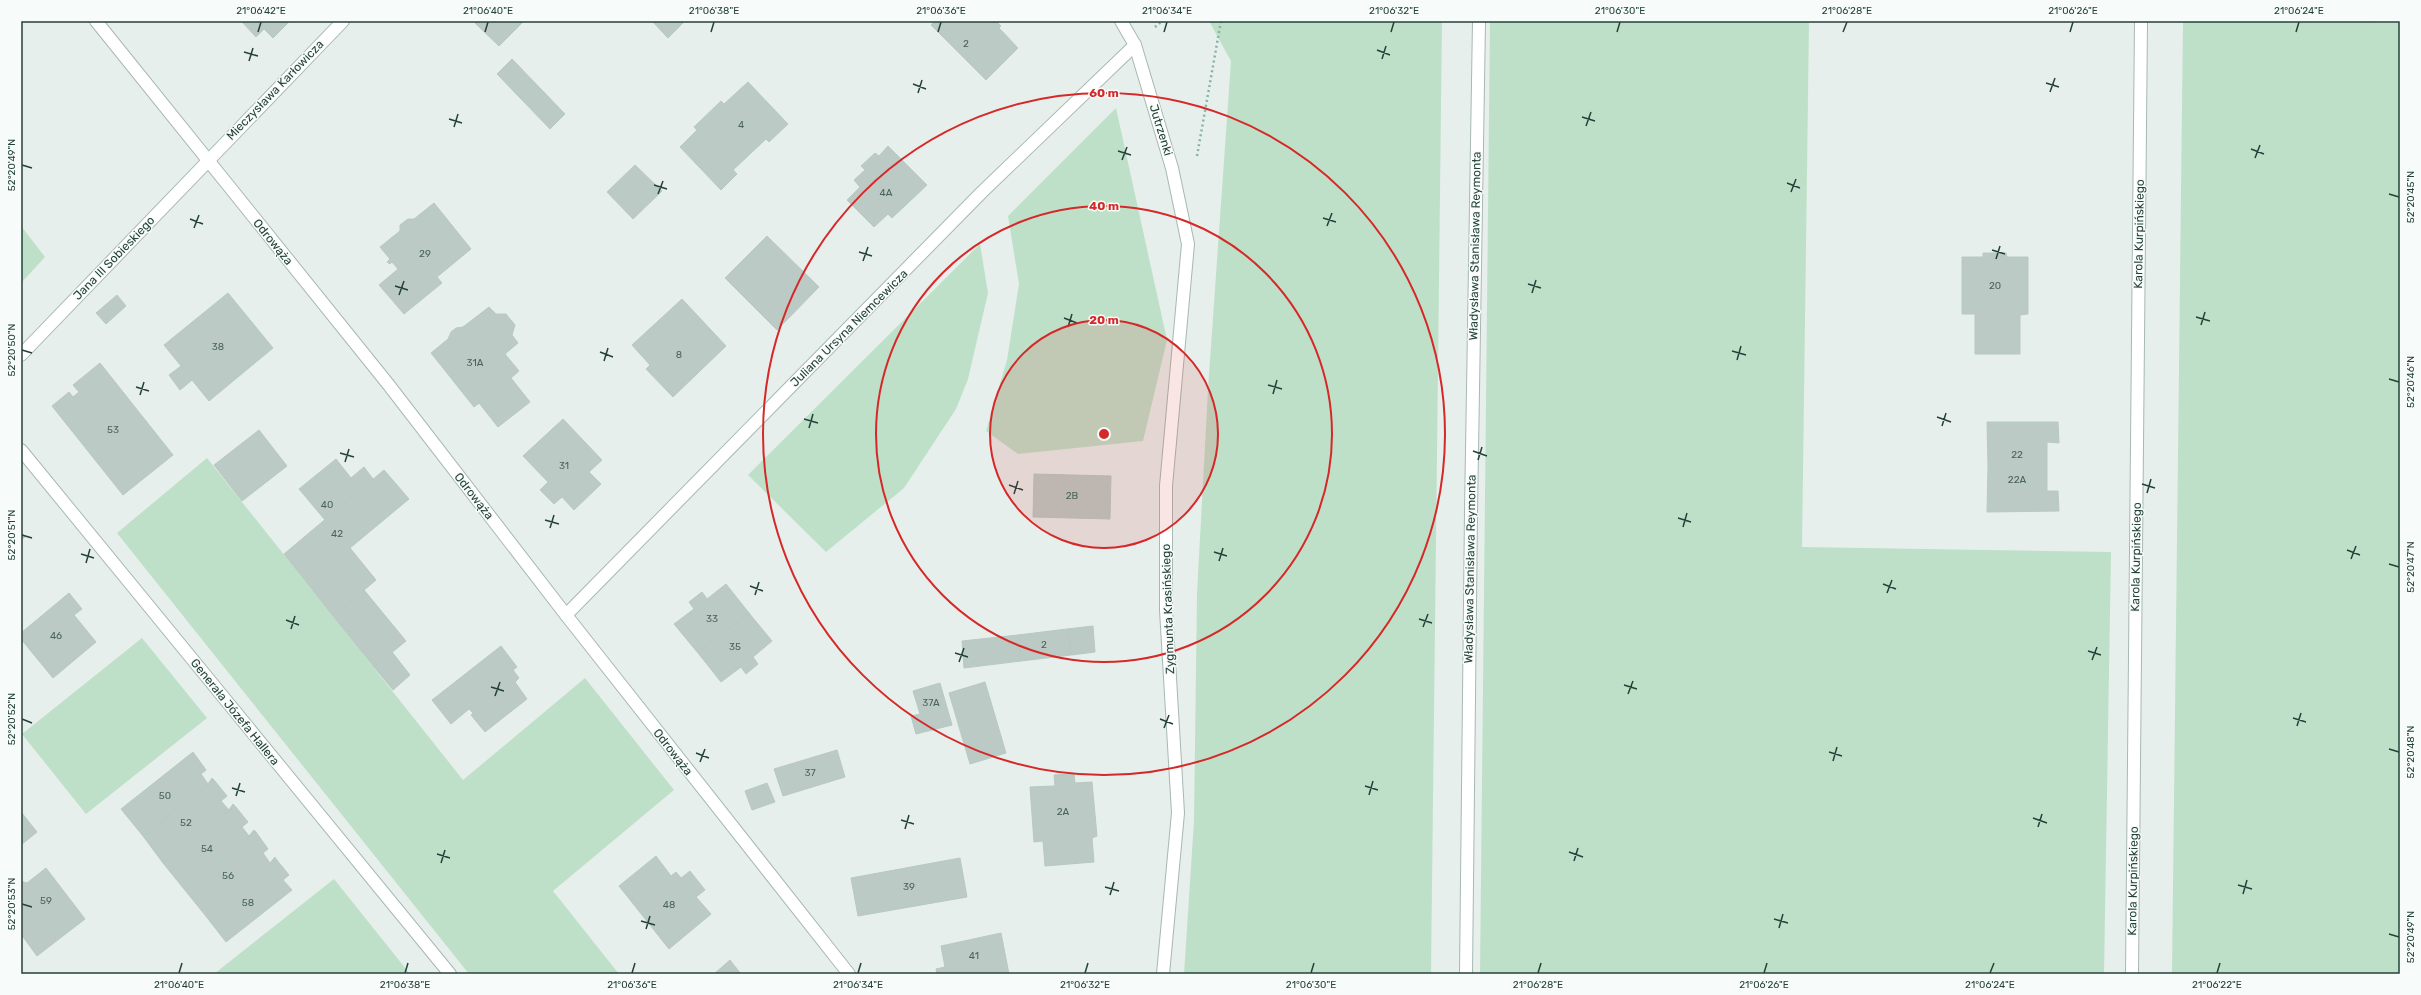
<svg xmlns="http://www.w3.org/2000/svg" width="2421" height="995" font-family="Rubik,sans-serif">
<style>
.green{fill:#bfe0c8}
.building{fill:#bbcac4;stroke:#b8c9c2}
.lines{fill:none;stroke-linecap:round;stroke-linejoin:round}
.minor-casing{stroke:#a8b8b2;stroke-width:14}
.path{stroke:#86b3a5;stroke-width:2.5;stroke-dasharray:2 3;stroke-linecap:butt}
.minor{stroke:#fff;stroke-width:12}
.ticks{fill:none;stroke:#24423a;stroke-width:1.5}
.ring{fill:none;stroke:#d62828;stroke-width:2}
.labels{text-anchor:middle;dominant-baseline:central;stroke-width:3;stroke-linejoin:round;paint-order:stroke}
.number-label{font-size:10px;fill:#4a645c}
.street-label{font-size:12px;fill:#24423a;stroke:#f7fbf9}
.centre{fill:#d62828;stroke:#f7fbf9;stroke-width:2}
.ring-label{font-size:12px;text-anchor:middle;font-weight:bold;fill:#d62828;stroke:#f7fbf9;stroke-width:3;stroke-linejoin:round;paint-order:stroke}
.neatline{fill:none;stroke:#24423a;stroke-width:1.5}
.ticks-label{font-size:10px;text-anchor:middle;fill:#24423a}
</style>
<rect width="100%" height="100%" fill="#e6efeb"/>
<g class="green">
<path d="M1209,21H1442L1431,974H1184L1194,821L1197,594L1208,389L1231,61Z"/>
<path d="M1490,21H1809L1802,547L2111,552L2104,974H1480Z"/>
<path d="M2183,21L2400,23V974H2172Z"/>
<path d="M1116,108L1167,340L1143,441L1018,454L986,431L1007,360L1019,284L1008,216Z"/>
<path d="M21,226L45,257L21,283Z"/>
<path d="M980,244L988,293L968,379L956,409L904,488L826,552L748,475Z"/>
<path d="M207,458L463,780L585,678L674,790L553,891L619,974H469L117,533Z"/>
<path d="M142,638L207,718L86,814L22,734Z"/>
<path d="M334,879L410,974H214Z"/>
</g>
<g class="building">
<path d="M246,21H290L273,38L264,29L256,37L243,23Z"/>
<path d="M477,21H524L499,46L475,23Z"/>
<path d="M652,21H685L668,38Z"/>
<path d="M935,21H996L1001,26L966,60L931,25Z"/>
<path d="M999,28L1018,48L986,80L966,60Z"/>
<path d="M512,59L565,114L550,129L497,74Z"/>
<path d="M748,82L788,124L769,142L766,139L733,170L694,127L721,101L724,104Z"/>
<path d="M697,130L737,174L721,190L680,147Z"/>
<path d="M888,146L927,185L892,218L888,214L874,227L847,200L860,187L854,180L865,170L861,166L875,153L879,156Z"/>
<path d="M635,165L662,191L633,219L607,192Z"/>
<path d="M434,203L471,249L437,277L442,283L404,314L379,285L398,269L392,262L390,264L387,262L390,259L380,247L400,231V225L408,219H414Z"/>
<path d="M767,236L819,287L777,330L725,278Z"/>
<path d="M1983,253H2006L2007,257H2028V314L2020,315V354H1975V314H1962V257H1983Z"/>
<path d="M228,293L273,348L209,401L192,380L180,390L169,375L181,366L164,345Z"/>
<path d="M117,295L126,306L106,324L96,313Z"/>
<path d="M682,299L726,346L673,397L646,369L650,365L632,345Z"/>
<path d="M489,307L496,314H506L515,325L512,335L518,343L505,354L519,371L511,378L530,402L498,427L479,403L474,407L431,353L448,339L451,332L456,328L463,327Z"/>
<path d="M100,363L173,455L123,495L52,406L69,392L73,397L79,392L73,385Z"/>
<path d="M563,419L602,460L589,472L601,484L574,510L562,497L554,504L540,490L548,482L523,456Z"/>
<path d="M1987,422H2058L2059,443L2047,442V467H1988Z"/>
<path d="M259,430L287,466L242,501L214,465Z"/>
<path d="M336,459L351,478L364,467L373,479L325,520L299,489Z"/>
<path d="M1988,467H2047V491H2058L2059,511L1987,512Z"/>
<path d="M384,470L409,499L350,548L376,580L333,616L284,554Z"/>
<path d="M1034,474L1111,476L1110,519L1033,517Z"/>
<path d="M21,532L25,537L21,540Z"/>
<path d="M726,584L749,613L698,653L674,624L694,609L689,602L702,592L707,599Z"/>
<path d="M364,590L406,641L374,667L333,616Z"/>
<path d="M69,593L82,609L74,615L96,642L53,678L21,639V633Z"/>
<path d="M749,613L772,641L753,657L758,664L746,674L741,667L721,682L698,653Z"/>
<path d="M1093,626L1095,652L1071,655L1067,629Z"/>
<path d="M1067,629L1071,655L1021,661L1018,635Z"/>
<path d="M1018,635L1021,661L964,668L962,641Z"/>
<path d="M501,646L517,667L513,670L519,678L515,682L527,699L485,732L471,715L473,713L469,709L451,724L432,700Z"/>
<path d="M392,652L410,675L393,690L374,667Z"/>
<path d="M985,682L1006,753L970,764L949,693Z"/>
<path d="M940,683L952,725L916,734L911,716L920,714L913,691Z"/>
<path d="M837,750L845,777L783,796L774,769Z"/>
<path d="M193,752L206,770L201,774L208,784L212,778L214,780L143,836L121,809Z"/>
<path d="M1074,774L1075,783L1092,782L1097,836L1092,838L1094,862L1045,866L1043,841L1034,842L1030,787L1055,786L1054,775Z"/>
<path d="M214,780L227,796L221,801L229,810L233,804L235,806L163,863L143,836Z"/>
<path d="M767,783L775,802L752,810L745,791Z"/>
<path d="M235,806L248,822L242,827L249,836L254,830L256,832L184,889L163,863Z"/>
<path d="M21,812L37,832L21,845Z"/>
<path d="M256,832L268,849L263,853L270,863L275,857L276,859L205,915L184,889Z"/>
<path d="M656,856L671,876L676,872L681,878L690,871L705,890L696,897L711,914L669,949L619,886Z"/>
<path d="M960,858L967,897L858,916L851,878Z"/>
<path d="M276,859L289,875L283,880L292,890L226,942L205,915Z"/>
<path d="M46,868L85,919L37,956L21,934V881L27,883Z"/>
<path d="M1001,933L1009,974H937L936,969L945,967L941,946Z"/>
<path d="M730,960L741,974H714Z"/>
</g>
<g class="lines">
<defs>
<g id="minor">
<path d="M96,21L388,384L566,615L849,974"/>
<path d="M1121,21L1135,45L1172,168L1188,244L1166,486V610L1178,813L1163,974"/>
<path d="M21,355L343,21"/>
<path d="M21,450L450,974"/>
<path d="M566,615L982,192L1135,45"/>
<path d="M1466,974L1471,512L1479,21"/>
<path d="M2132,974L2141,21"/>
</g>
</defs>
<use href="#minor" class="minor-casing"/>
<g class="path">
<path d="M1155,27L1162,21"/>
<path d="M1197,156L1221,21"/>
</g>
<use href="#minor" class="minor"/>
</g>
<path class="ticks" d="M258,32L261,22M485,32L488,22M711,32L714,22M938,32L941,22M1164,32L1167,22M1391,32L1394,22M1617,32L1620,22M1843,32L1847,22M2070,32L2073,22M2296,32L2299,22M1377,50L1390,55M244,52L258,56M1382,59L1386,46M249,61L253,48M2046,83L2059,87M913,84L926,89M2050,92L2055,78M918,93L922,80M1582,117L1595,121M449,119L462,123M1586,126L1591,112M454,127L458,114M2251,149L2264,154M1118,151L1131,155M2255,158L2260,145M1122,160L1127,147M22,165L32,168M1787,183L1800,188M654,185L667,189M1791,192L1796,179M658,194L663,181M2389,194L2399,197M1323,218L1336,222M190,219L203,224M1327,226L1332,213M194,228L199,215M1992,250L2005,254M859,252L872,256M1996,259L2000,246M863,261L868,247M1528,284L1541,288M395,286L408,290M1532,293L1536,280M399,295L404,281M2196,317L2210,321M1064,318L1077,323M2201,325L2205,312M1068,327L1072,314M22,350L32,353M1732,351L1746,355M600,352L613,357M1737,360L1741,346M604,361L608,348M2389,379L2399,382M1268,385L1282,389M136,387L149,391M1273,394L1277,380M140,395L144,382M1937,417L1951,422M804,419L818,423M1942,426L1946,413M809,428L813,414M1473,451L1487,456M340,453L354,457M1478,460L1482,447M345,462L349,449M2142,484L2155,488M1009,485L1023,490M2147,493L2151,479M1014,494L1018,481M1678,518L1691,522M545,520L559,524M1683,527L1687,513M550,528L554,515M22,535L32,538M2347,550L2360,555M1214,552L1227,556M81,554L94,558M2351,559L2356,546M1219,561L1223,548M86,563L90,549M2389,564L2399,567M1883,584L1896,589M750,586L763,591M1887,593L1892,580M755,595L759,582M1419,619L1432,623M286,620L299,625M1423,627L1428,614M291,629L295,616M2088,651L2101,655M955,653L968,657M2092,660L2097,647M959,662L964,648M1624,685L1637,689M491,687L504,691M1628,694L1633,681M495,696L500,682M2293,718L2306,722M22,719L32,723M1160,719L1173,724M2297,726L2301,713M1164,728L1169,715M2389,749L2399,752M1829,752L1842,756M696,753L709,758M1833,761L1837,747M700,762L705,749M1365,786L1378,790M232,788L245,792M1369,795L1373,781M236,796L240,783M2033,818L2047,823M901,820L914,824M2038,827L2042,814M905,829L909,815M1569,852L1583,857M437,854L450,858M1574,861L1578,848M441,863L445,850M2238,885L2252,889M1105,887L1119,891M2243,894L2247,880M1110,895L1114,882M22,904L32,907M1774,919L1788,923M641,921L655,925M1779,928L1783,914M646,929L650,916M2389,934L2399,937M179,973L182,963M405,973L408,963M632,973L635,963M858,973L861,963M1085,973L1088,963M1311,973L1314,963M1538,973L1541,963M1764,973L1767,963M1990,973L1994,963M2217,973L2220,963"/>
<circle cx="1104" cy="434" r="114" fill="#d62828" fill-opacity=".12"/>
<g class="ring">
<circle cx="1104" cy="434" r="114"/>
<circle cx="1104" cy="434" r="228"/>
<circle cx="1104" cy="434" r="341"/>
</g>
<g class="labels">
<g class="number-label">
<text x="966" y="44">2</text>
<text x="741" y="125">4</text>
<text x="886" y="193">4A</text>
<text x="425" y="254">29</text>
<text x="1995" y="286">20</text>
<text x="218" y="347">38</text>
<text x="679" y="355">8</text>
<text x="475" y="363">31A</text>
<text x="113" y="430">53</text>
<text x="2017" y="455">22</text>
<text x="564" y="466">31</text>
<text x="2017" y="480">22A</text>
<text x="1072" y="496">2B</text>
<text x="327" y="505">40</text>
<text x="337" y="534">42</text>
<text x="712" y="619">33</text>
<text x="56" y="636">46</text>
<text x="1044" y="645">2</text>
<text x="735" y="647">35</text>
<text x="931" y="703">37A</text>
<text x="810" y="773">37</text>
<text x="165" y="796">50</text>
<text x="1063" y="812">2A</text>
<text x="186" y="823">52</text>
<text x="207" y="849">54</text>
<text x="228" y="876">56</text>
<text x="909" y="887">39</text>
<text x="46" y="901">59</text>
<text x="248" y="903">58</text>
<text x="669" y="905">48</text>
<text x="974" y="956">41</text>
</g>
<g class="street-label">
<text transform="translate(275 90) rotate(-46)">Mieczysława Karłowicza</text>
<text transform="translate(1161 130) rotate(73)">Jutrzenki</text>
<text transform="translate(2139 234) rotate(-89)">Karola Kurpińskiego</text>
<text transform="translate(273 242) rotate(51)">Odrowąża</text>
<text transform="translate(1475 246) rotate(-89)">Władysława Stanisława Reymonta</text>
<text transform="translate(114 258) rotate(-46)">Jana III Sobieskiego</text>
<text transform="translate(849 328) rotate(-45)">Juliana Ursyna Niemcewicza</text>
<text transform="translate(474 496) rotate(52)">Odrowąża</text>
<text transform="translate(2136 557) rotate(-89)">Karola Kurpińskiego</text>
<text transform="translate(1470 569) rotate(-89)">Władysława Stanisława Reymonta</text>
<text transform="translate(1168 609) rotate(-92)">Zygmunta Krasińskiego</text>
<text transform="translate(235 712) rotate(51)">Generała Józefa Hallera</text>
<text transform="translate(673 752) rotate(52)">Odrowąża</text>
<text transform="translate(2133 881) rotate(-89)">Karola Kurpińskiego</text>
</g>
</g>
<circle cx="1104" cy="434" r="6" class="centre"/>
<g class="ring-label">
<text x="1104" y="97">60 m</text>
<text x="1104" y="210">40 m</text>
<text x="1104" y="324">20 m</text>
</g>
<rect width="2421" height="995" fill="none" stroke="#f7fbf9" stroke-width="44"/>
<rect x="22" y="22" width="2377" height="951" class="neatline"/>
<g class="ticks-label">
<text x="261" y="14">21°06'42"E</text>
<text x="488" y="14">21°06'40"E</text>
<text x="714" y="14">21°06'38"E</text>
<text x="941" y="14">21°06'36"E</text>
<text x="1167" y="14">21°06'34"E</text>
<text x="1394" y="14">21°06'32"E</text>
<text x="1620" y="14">21°06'30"E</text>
<text x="1847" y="14">21°06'28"E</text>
<text x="2073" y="14">21°06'26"E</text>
<text x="2299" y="14">21°06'24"E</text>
<text transform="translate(11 165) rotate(-90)" y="4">52°20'49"N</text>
<text transform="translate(2410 197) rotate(-90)" y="4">52°20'45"N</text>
<text transform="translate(11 350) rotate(-90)" y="4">52°20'50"N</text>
<text transform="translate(2410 382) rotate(-90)" y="4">52°20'46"N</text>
<text transform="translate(11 535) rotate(-90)" y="4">52°20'51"N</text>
<text transform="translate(2410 567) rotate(-90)" y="4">52°20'47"N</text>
<text transform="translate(11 719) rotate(-90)" y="4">52°20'52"N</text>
<text transform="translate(2410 752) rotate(-90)" y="4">52°20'48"N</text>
<text transform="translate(11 904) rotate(-90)" y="4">52°20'53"N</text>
<text transform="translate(2410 937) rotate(-90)" y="4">52°20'49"N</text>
<text x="179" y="988">21°06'40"E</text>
<text x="405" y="988">21°06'38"E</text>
<text x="632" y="988">21°06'36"E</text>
<text x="858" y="988">21°06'34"E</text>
<text x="1085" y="988">21°06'32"E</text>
<text x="1311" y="988">21°06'30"E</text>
<text x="1538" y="988">21°06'28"E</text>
<text x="1764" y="988">21°06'26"E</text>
<text x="1990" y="988">21°06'24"E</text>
<text x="2217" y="988">21°06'22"E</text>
</g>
</svg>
